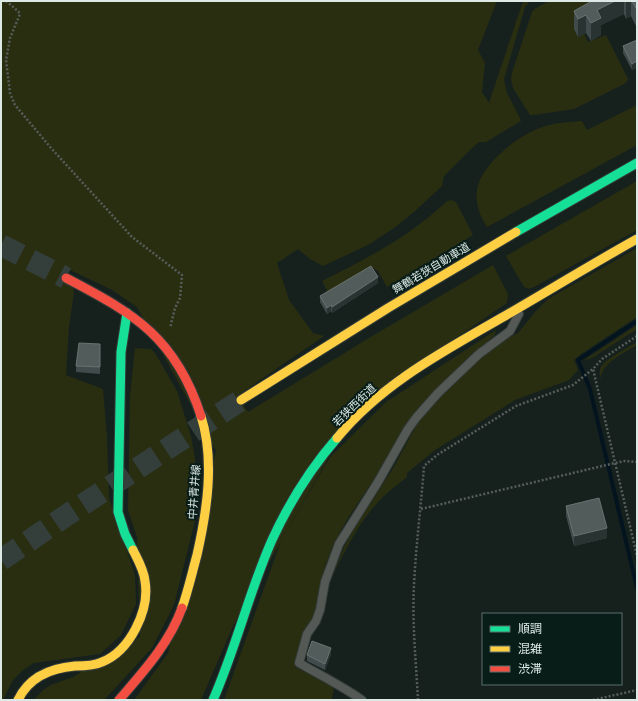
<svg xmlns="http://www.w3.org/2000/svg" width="638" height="701" font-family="'Archivo Narrow','Noto Sans JP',sans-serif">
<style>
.green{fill:#292e11}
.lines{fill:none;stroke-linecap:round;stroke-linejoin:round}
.stream{stroke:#03141e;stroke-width:4}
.secondary-tunnel{stroke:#343f3c;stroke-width:22;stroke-dasharray:22 11;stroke-linecap:butt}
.highway-tunnel{stroke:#343f3c;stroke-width:22;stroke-dasharray:22 11;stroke-linecap:butt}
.lane-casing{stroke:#333c39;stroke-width:10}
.fast-casing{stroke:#333c39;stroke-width:11}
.slow-casing{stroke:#333c39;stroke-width:11}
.jam-casing{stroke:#333c39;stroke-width:11}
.path{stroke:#575d5a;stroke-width:2.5;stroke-dasharray:2 2;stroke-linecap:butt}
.lane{stroke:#545956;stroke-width:8}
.fast{stroke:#16e098;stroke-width:9}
.slow{stroke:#ffcf43;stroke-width:9}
.jam{stroke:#f24e42;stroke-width:9}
.wall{fill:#424b4b}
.shaded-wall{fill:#293332}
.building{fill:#525c5b;stroke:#687271}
.labels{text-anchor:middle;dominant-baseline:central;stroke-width:4;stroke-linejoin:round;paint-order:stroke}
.street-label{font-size:11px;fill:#dce9e5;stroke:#081c18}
</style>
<rect width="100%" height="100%" fill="#16211e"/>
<g class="green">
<path d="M1,1H497L478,50L485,63L482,92L489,103L522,4L524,1H530L525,7L504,79L507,93L520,118L521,121L486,142H479L468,152L444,176L442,186L415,211L394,228L368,245L323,266L310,259L298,249L277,263L289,300L313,333L324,336L237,396L248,412L374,335L493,265L508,294L507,303L359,404L233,626L201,700H134L168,653L216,451L137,307L112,290L68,269L74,292L69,327L66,375L103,389L107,437L109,498L135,575L136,604L121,635L100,654L34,663L23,670L13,680L3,700H1Z"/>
<path d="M549,1H589L596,16L580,25L588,42L606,35L628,79L626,83L574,109L534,115H530L513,88L511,79L512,73L532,12L536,8Z"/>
<path d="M637,105V145L487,227C480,216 475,204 477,190C481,163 522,132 546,126C557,122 570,122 582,121L587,130Z"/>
<path d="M637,181V230L534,287L528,289L524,287L506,256Z"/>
<path d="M451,200L456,202L473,235L387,287L378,271L372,267L328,292L322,281C369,257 408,238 447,201Z"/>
<path d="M637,248V317L581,354L574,360L578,370L569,380L515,400L435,450L407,473V477C399,484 390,490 383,497C360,519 344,552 331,580L344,547L356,526L395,465L418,422L440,397L480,359L510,337L518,333L535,312L548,299Z"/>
<path d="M637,325V329L592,358L583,361Z"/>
<path d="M496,330L495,335L435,390L413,415L405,426L374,479L348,518L334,543L325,566L317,608L310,623L303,632L295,667L334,686L332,700H224L281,541L330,457L386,402Z"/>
<path d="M637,342V345C623,354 602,362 600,380C600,375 599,371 601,367C607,358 627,348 637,342Z"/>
<path d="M135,348L151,349L155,353L177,391L191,436L195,459V521L174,605L152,648L104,700H34L43,690L51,685L73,677L140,637L137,537L128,510L130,396Z"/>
</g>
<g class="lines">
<path class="stream" d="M637,321L578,360L590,389L637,588"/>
<path class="secondary-tunnel" d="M1,245L66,278"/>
<path class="highway-tunnel" d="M1,560L67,515L241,400"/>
<defs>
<path id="lane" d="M362,700C342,686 320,675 299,663L307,634L316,621L320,610L325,582L339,544L378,482L408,429L416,418L438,393L479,354L510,331L519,314"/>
<g id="fast">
<path d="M516,232L637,163"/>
<path d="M127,313L121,352L118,512L125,534L133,550"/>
<path d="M213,700C236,648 249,592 272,540C289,503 310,469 337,438"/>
</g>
<g id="slow">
<path d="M241,400L388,308L516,232"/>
<path d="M337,438C381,384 444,351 503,317C548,291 592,264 637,239"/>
<path d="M182,608C188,591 192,573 197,555C207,511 215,460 201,416"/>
<path d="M18,700C29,677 51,668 75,666C84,666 94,666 102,662C130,651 150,610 145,581C144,570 138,560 133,550"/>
</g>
<g id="jam">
<path d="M66,278C135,314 176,338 201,416"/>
<path d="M119,700C143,672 169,644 182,608"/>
</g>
</defs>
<use href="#lane" class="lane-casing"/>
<use href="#fast" class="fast-casing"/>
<use href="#slow" class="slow-casing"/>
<use href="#jam" class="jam-casing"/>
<g class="path">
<path d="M6,1L18,11L20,14L10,38L6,60L10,93L15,105L51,148L132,237L182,275L180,298L175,308L170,328"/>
<path d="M637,336L602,359L593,369L637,556"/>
<path d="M421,509L615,463L625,461L637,462"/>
<path d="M418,700C416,662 412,623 414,585C416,545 421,506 424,466L437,455L516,406L573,385L593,369"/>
<path d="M593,700L637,690"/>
</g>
<use href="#lane" class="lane"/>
<use href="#fast" class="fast"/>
<use href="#slow" class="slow"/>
<use href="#jam" class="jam"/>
</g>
<g class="wall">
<path d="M592,1H637V28L631,16L626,19L624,14L601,25V35L591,41L586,33L578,37L574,29V11Z"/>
<path d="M637,40V68L632,70L623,53V46Z"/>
<path d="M378,283L332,313L331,311L327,314L320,302V296Z"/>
<path d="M100,344V374L76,372V366Z"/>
<path d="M566,506L607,538L574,546L566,516Z"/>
<path d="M331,654L325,670L307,661V655Z"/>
</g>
<g class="shaded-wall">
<path d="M615,1H624V14L601,25V35L591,41V23L597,10Z"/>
<path d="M626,1H631V16L626,19Z"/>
<path d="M586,15V33L578,37V19Z"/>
<path d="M637,61V68L632,70V64Z"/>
<path d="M378,277V283L332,313V307Z"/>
<path d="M331,305V311L327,314V308Z"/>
<path d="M607,528V538L574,546V536Z"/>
<path d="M331,648V654L325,670V664Z"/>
</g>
<g class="building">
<path d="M592,1H615L597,10L601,18L591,23L586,15L578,19L574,11Z"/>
<path d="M632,1H637V10Z"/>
<path d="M637,40V61L632,64L623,46Z"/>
<path d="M371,266L378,277L332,307L331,305L327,308L320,296Z"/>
<path d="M79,343L100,344V367L76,366Z"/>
<path d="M599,498L607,528L574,536L566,506Z"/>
<path d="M312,641L331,648L325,664L307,655Z"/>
</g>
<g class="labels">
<g class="street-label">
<text transform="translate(431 268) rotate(-31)">舞鶴若狭自動車道</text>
<text transform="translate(354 405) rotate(-44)">若狭西街道</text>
<text transform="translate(194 492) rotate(-86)">中井青井線</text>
</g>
</g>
<rect width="638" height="701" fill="none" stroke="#dce9e5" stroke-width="4"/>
<rect x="482" y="613" width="140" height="72" fill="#081c18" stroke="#5d6e6a"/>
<rect x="490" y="626" width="20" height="6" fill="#16e098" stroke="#5d6e6a"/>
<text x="518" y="633" font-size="12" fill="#dce9e5">順調</text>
<rect x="490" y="646" width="20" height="6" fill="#ffcf43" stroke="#5d6e6a"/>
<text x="518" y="653" font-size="12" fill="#dce9e5">混雑</text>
<rect x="490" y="666" width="20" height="6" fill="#f24e42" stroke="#5d6e6a"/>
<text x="518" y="673" font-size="12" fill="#dce9e5">渋滞</text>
</svg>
